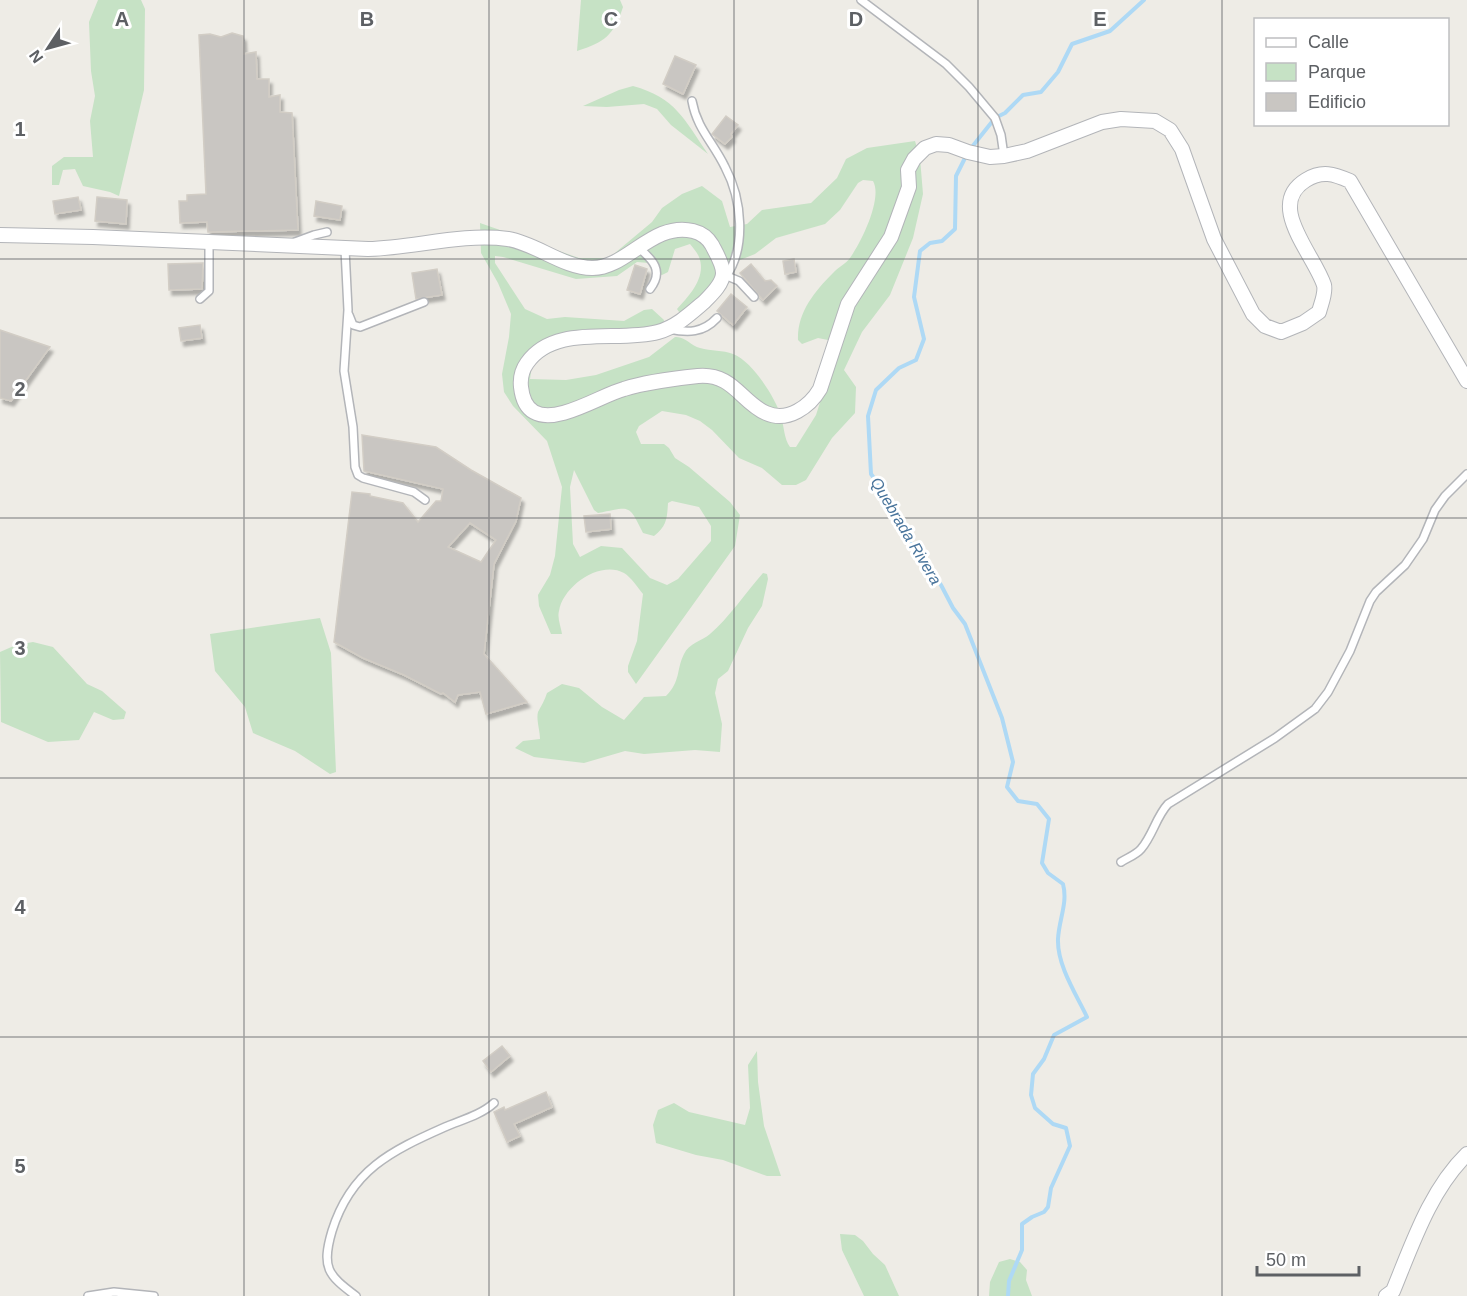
<svg xmlns="http://www.w3.org/2000/svg" width="1467" height="1296" font-family="Arial,sans-serif">
<style>
.green{fill:#c6e2c5;fill-rule:evenodd}
.lines{fill:none;stroke-linecap:round;stroke-linejoin:round}
.stream{stroke:#aed9f5;stroke-width:4}
.building{fill:#c9c6c2;stroke:#d2cdc5;stroke-width:1.5;fill-rule:evenodd;filter:url(#shadow)}
.lane-casing{stroke:#b3b5b9;stroke-width:10}
.street-casing{stroke:#b3b5b9;stroke-width:16}
.lane{stroke:#fff;stroke-width:7}
.street{stroke:#fff;stroke-width:14}
.grid{fill:none;stroke:#5d6064;stroke-width:1.5;stroke-opacity:0.55}
.labels{text-anchor:middle;dominant-baseline:central;stroke-width:6;stroke-linejoin:round;paint-order:stroke}
.water-label{font-size:16px;font-style:italic;fill:#4a759c;stroke:#fff}
.grid-label{font-size:20px;text-anchor:middle;font-weight:bold;fill:#5d6064;stroke:#fff;stroke-width:6;stroke-linejoin:round;paint-order:stroke}
</style>
<defs>
<filter id="shadow"><feDropShadow dx="3" dy="5" stdDeviation="1.5" flood-color="#0004"/></filter>
</defs>
<rect width="100%" height="100%" fill="#eeece6"/>
<g class="green">
<path d="M98,0H141L145,9L144,90L119,196L110,192L83,186L75,169L63,170L59,185H52V166L64,157H93L90,121L95,96L91,71L89,22Z"/>
<path d="M581,0H620L623,7C614,35 605,42 577,51Z"/>
<path d="M633,86C676,98 684,119 708,154L671,125L657,109L644,104L607,107L583,106L619,90Z"/>
<path d="M915,141L920,158L923,194L913,238L890,295L862,332L844,370L856,387L855,413L832,438L806,480L796,485H782L762,468L739,458L712,430L700,421L686,415L662,411L639,426L636,432L641,444H664L669,448L675,458L689,467L730,502L740,515L735,546L636,684L628,672V666L637,641L643,594C638,588 631,577 624,573C600,560 563,586 559,611C557,618 561,627 562,634H551L539,606L538,595L550,575L555,556L562,487L547,441L513,406L504,392L502,374L509,337L511,314L498,283L481,253L480,223L579,258H609L652,222L662,208L682,194L702,186L722,201L730,227L747,224L762,210L811,203L837,178L846,159L867,148ZM863,180L873,181C883,198 861,243 850,258C846,264 838,267 833,273C814,292 797,313 798,340L802,344L818,338L828,340L833,362L816,415L796,447H790C784,439 784,426 781,416C775,397 752,361 733,354C723,350 711,351 700,348C691,346 685,336 675,337L649,357L596,375L566,380L530,379L532,365C547,351 572,343 593,341C615,339 643,347 662,335L664,320L652,309L644,310L624,321L565,317L547,319L525,309L495,263V256L503,257L576,279L617,276L637,262L649,263L653,273L662,275L668,272L675,249L690,244C693,248 697,252 699,257C707,277 689,296 677,309L686,322L735,262L755,254L776,238L825,224L840,210L858,183ZM574,470L594,510L598,513C631,507 628,503 643,533L654,536C667,526 667,518 668,503L672,501L699,507L711,526V541L678,579L667,585L650,578L622,548L601,546L580,557L573,544L570,487Z"/>
<path d="M763,573L767,574L768,579L762,606L748,628L728,671L718,679L715,693L722,724L720,752L695,750L644,754L625,751L584,763L534,757L515,748L523,741L540,739C540,731 536,719 538,712C541,706 545,700 547,693L562,684L579,688L602,707L624,720L644,697L666,696C681,681 676,670 684,654C689,643 702,641 710,634C728,619 747,591 763,573Z"/>
<path d="M320,618L331,653L336,772L330,774L295,751L253,733L245,707L215,671L210,634Z"/>
<path d="M33,642L53,647L87,684L102,691L126,712L124,719L113,720L94,712L79,740L48,742L1,722L0,652L16,645Z"/>
<path d="M757,1051L758,1082L764,1126L781,1176H767L723,1160L696,1155L656,1143L653,1125L658,1110L674,1103L689,1112L745,1125L750,1108L748,1065Z"/>
<path d="M840,1234L855,1235L863,1241L873,1254L885,1265L899,1296H864L842,1250Z"/>
<path d="M1010,1259L1020,1262L1027,1270L1026,1280L1032,1296H989L990,1282L999,1262Z"/>
</g>
<g class="lines">
<path class="stream" d="M1008,1296L1009,1281L1022,1250V1224L1032,1217L1044,1212L1048,1207L1051,1188L1070,1146L1066,1128L1053,1124L1035,1108L1031,1095L1033,1074L1044,1059L1054,1035L1087,1017C1076,994 1057,965 1058,939C1059,919 1068,903 1063,884L1048,873L1042,863L1049,819L1037,804L1018,801L1007,787L1013,762L1002,718L965,624L953,608L941,585L913,549L894,505L871,474L868,416L876,390L899,368L916,360L924,339L914,297L920,251L930,243L942,241L955,229L956,176L968,152L995,118L1005,113L1023,95L1041,92L1058,72L1072,44L1110,31L1144,0"/>
</g>
<g class="building">
<path d="M232,33L243,36L244,54L256,52L257,79H269V97L280,95V112L292,113L298,230L208,232L207,222L180,223L179,201H187V195L206,194L199,35L210,34L221,37Z"/>
<path d="M675,56L696,65L683,94L663,84Z"/>
<path d="M726,116L738,125L731,134L732,137L725,144L712,134Z"/>
<path d="M78,197L81,210L55,214L53,201Z"/>
<path d="M97,197L127,200L126,224L95,221Z"/>
<path d="M316,201L342,206L340,220L314,216Z"/>
<path d="M794,259L796,272L785,274L783,261Z"/>
<path d="M203,263L202,289L169,290L168,264Z"/>
<path d="M751,264L765,281L771,280L777,286L763,300L740,273Z"/>
<path d="M635,265L647,269L640,294L627,290Z"/>
<path d="M437,269L442,295L416,299L412,273Z"/>
<path d="M731,294L747,307L733,325L717,311Z"/>
<path d="M200,325L202,338L181,341L179,328Z"/>
<path d="M0,330L50,347L11,401L0,398Z"/>
<path d="M362,435L436,447L471,470L521,498L516,521L494,564L484,654L527,702L486,714L480,692L458,695L455,702L443,693L441,694L404,675L363,658L334,642L352,492L370,494V496L403,503L418,522L436,501H441L443,489L364,471ZM470,523L496,540L481,562L448,547Z"/>
<path d="M610,514L611,529L586,532L584,516Z"/>
<path d="M502,1046L510,1056L491,1072L483,1061Z"/>
<path d="M546,1092L552,1107L514,1124L520,1136L507,1142L494,1112L504,1107L505,1110Z"/>
</g>
<g class="lines">
<defs>
<g id="lane">
<path d="M861,0L946,64L969,87L995,118L1001,135L1004,156"/>
<path d="M692,101C697,129 713,142 725,167C742,199 747,248 725,278"/>
<path d="M295,242L314,235L327,232"/>
<path d="M639,248C653,260 664,271 650,289"/>
<path d="M345,249L348,310L344,371L353,427L355,467L358,475L363,478L414,492L425,500"/>
<path d="M727,276L739,281L754,297"/>
<path d="M200,299L209,291V243"/>
<path d="M349,315L353,325L360,327L424,302"/>
<path d="M669,329C688,333 703,333 717,318"/>
<path d="M1121,862C1127,858 1136,855 1141,849C1153,835 1156,817 1168,804L1275,738L1315,709L1328,692L1350,651L1370,601L1376,592L1405,565L1423,539L1435,510L1445,496L1467,474"/>
<path d="M88,1296L114,1292L154,1296"/>
<path d="M356,1296C328,1275 321,1268 332,1231C351,1170 391,1151 445,1127C461,1120 481,1115 494,1103"/>
</g>
<g id="street">
<path d="M0,235L93,237L368,249C414,248 461,233 508,239C537,244 564,268 592,268C626,269 653,221 693,231C701,233 708,238 712,245C716,253 723,264 723,273C723,284 711,295 704,302C690,314 676,327 658,332C618,343 555,323 527,363C522,370 520,378 521,387C522,396 525,407 534,412C557,425 601,395 624,389C642,383 678,378 698,376C733,373 741,402 766,413C788,423 810,406 820,389L848,304L891,237L909,187L908,170L914,159L925,148L936,144L949,145L968,152L990,157L1004,156L1027,151L1102,122L1121,119L1155,121L1170,130L1182,149L1214,239L1253,314L1265,326L1281,332L1303,323L1319,312C1321,304 1326,293 1324,285C1314,254 1265,205 1306,180C1322,170 1334,174 1350,181L1467,381"/>
<path d="M1386,1296L1393,1291C1412,1245 1430,1190 1467,1154"/>
</g>
</defs>
<use href="#lane" class="lane-casing"/>
<use href="#street" class="street-casing"/>
<use href="#lane" class="lane"/>
<use href="#street" class="street"/>
</g>
<path class="grid" d="M244,0V1296M489,0V1296M734,0V1296M978,0V1296M1222,0V1296M0,259H1467M0,518H1467M0,778H1467M0,1037H1467"/>
<g class="labels">
<g class="water-label">
<text transform="translate(906 531) rotate(59)">Quebrada Rivera</text>
</g>
</g>
<g class="grid-label">
<text x="122" y="26">A</text>
<text x="367" y="26">B</text>
<text x="611" y="26">C</text>
<text x="856" y="26">D</text>
<text x="1100" y="26">E</text>
<text x="20" y="136">1</text>
<text x="20" y="396">2</text>
<text x="20" y="655">3</text>
<text x="20" y="914">4</text>
<text x="20" y="1173">5</text>
</g>
<rect x="1254" y="18" width="195" height="108" fill="#ffffff" stroke="#bebfc1" stroke-width="1.5"/>
<rect x="1266" y="38" width="30" height="9" fill="#ffffff" stroke="#bebfc1" stroke-width="1.5"/>
<text x="1308" y="48" font-size="18" fill="#5d6064">Calle</text>
<rect x="1266" y="63" width="30" height="18" fill="#c6e2c5" stroke="#bebfc1" stroke-width="1.5"/>
<text x="1308" y="78" font-size="18" fill="#5d6064">Parque</text>
<rect x="1266" y="93" width="30" height="18" fill="#c9c6c2" stroke="#bebfc1" stroke-width="1.5"/>
<text x="1308" y="108" font-size="18" fill="#5d6064">Edificio</text>
<g transform="translate(48 48) rotate(234)" stroke="#ffffff" stroke-width="4.5" paint-order="stroke">
<path d="M0-4.5L10 22L0 15L-10 22Z" fill="#5d6064"/>
<text y="-9" font-size="16" font-weight="bold" text-anchor="middle" fill="#5d6064">N</text>
</g>
<path d="M1257 1266v9h102v-9" fill="none" stroke="#5d6064" stroke-width="3"/>
<text x="1266" y="1266" font-size="18" fill="#5d6064" stroke="#ffffff" stroke-width="4.5" paint-order="stroke">50 m</text>
</svg>
